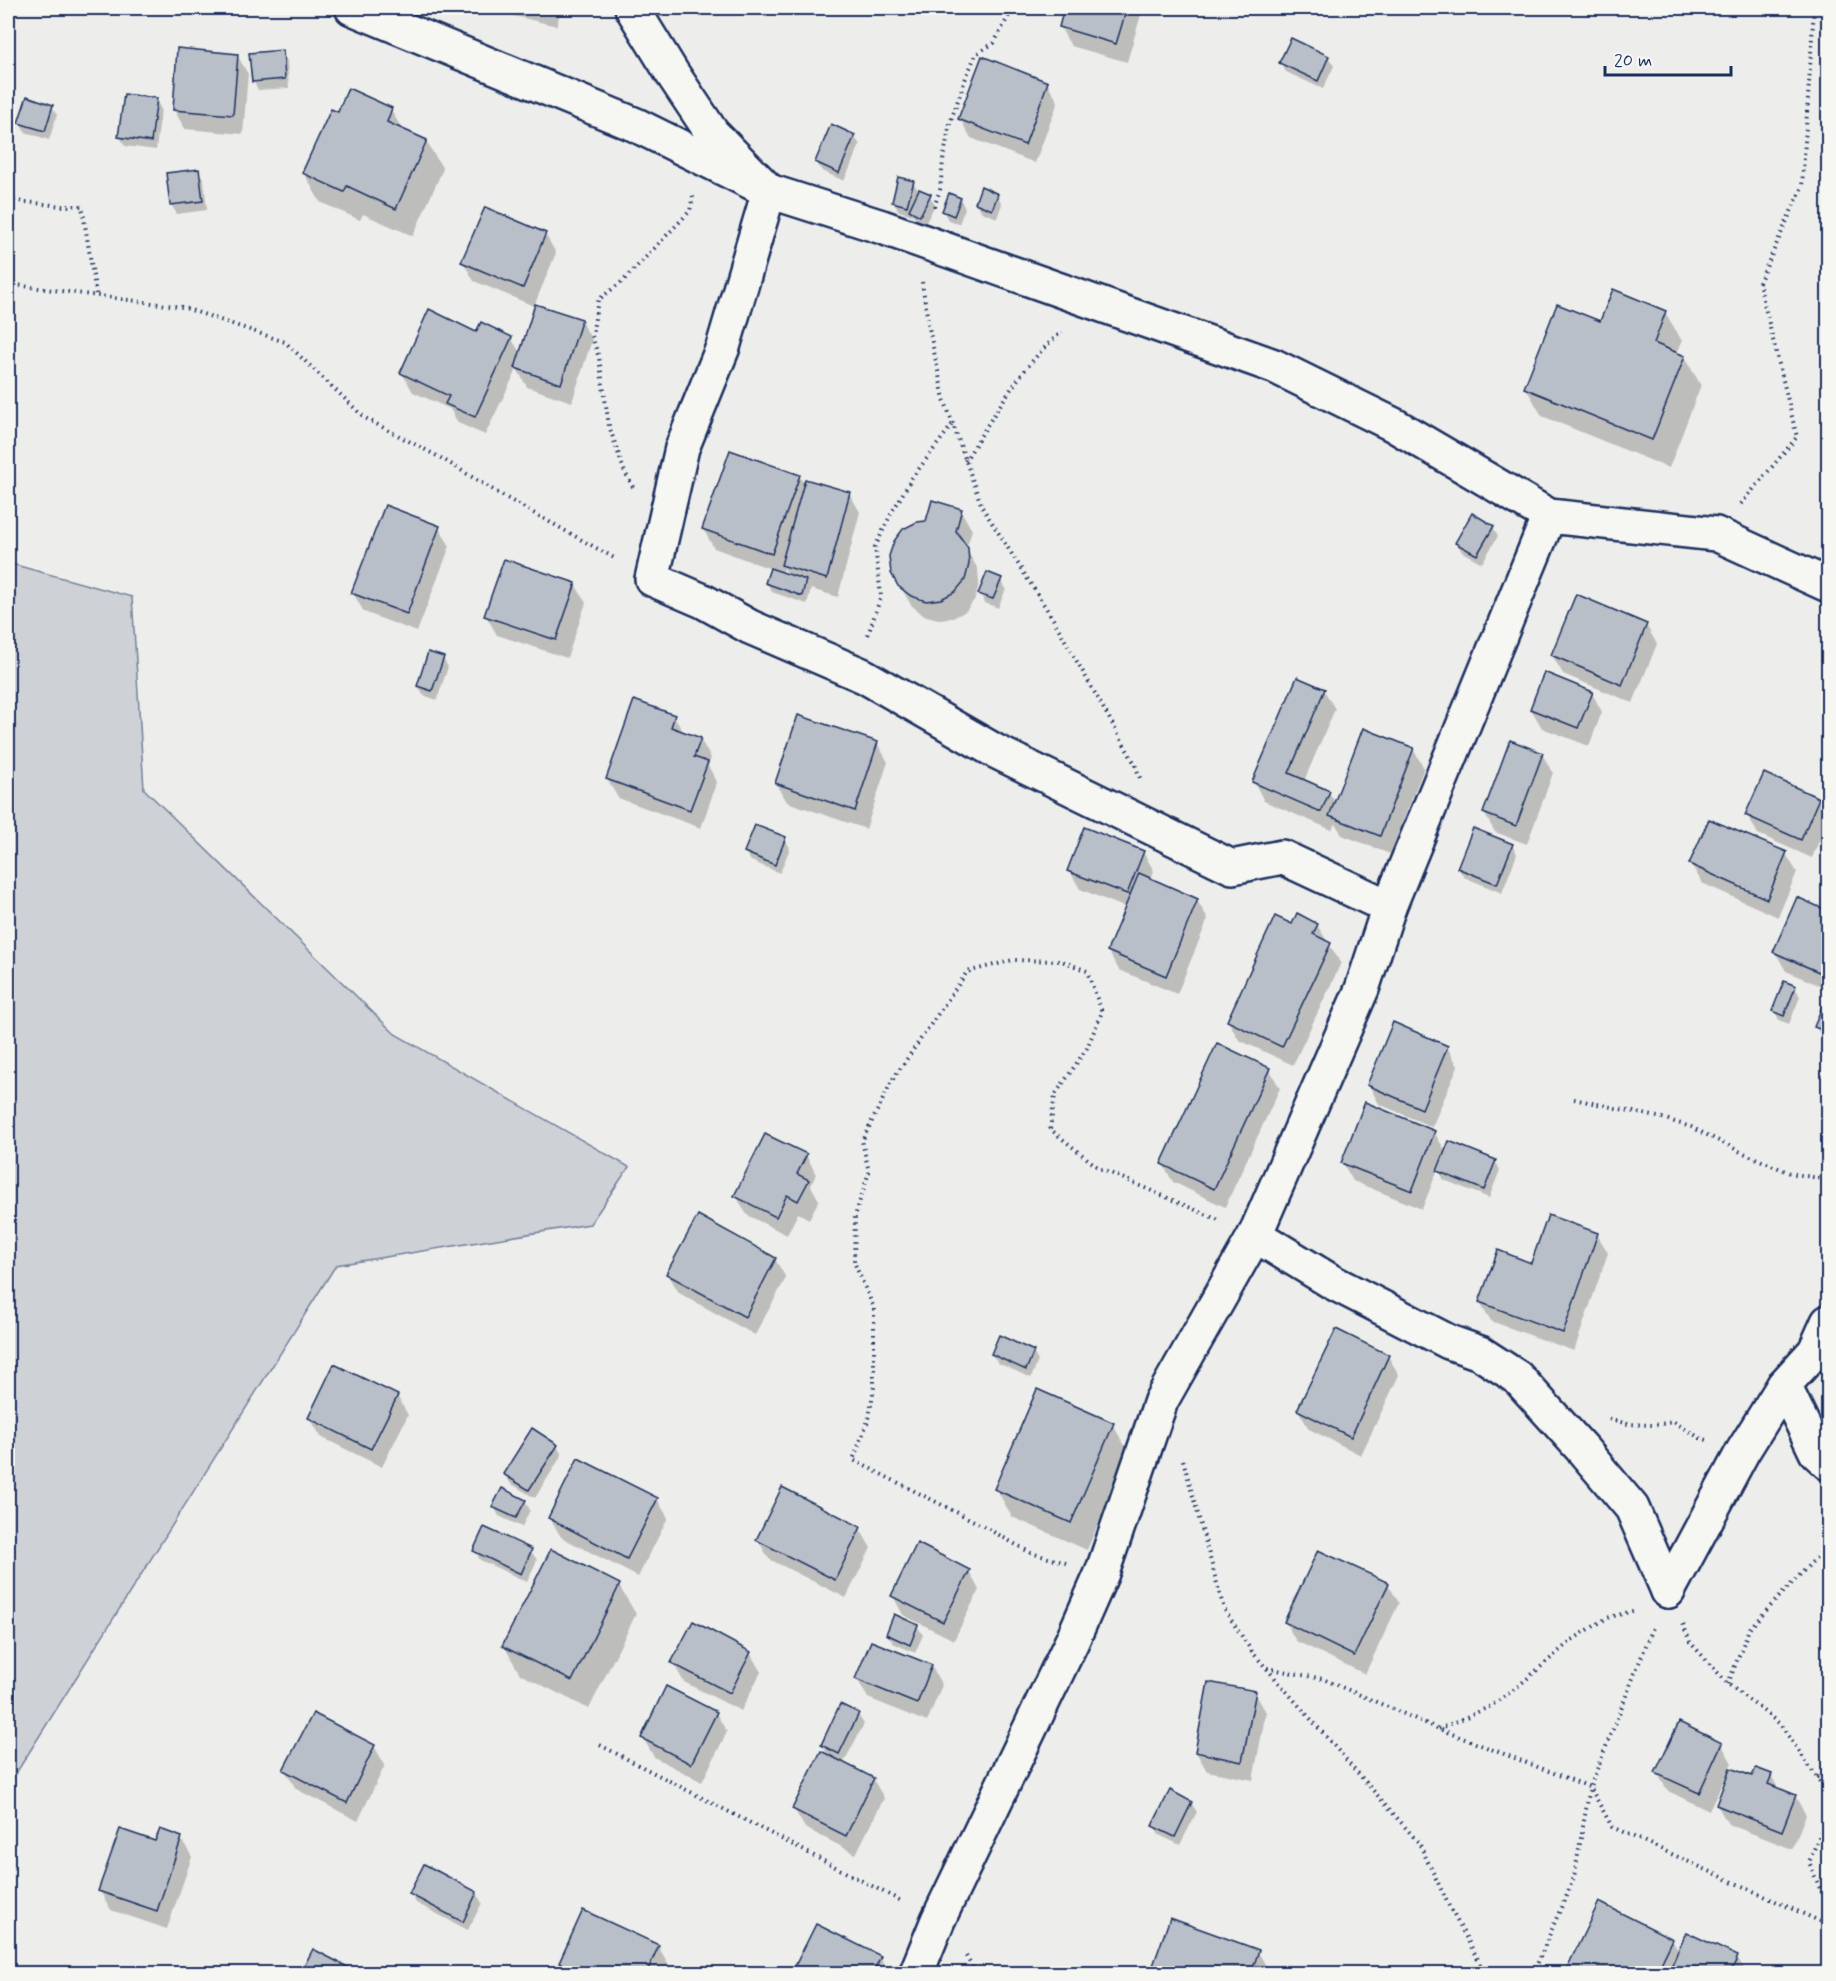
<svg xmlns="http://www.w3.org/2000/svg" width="1836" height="1981" font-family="Mynerve,sans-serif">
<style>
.green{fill:#ced2d7;stroke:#74809a;stroke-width:1.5}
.shadow{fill:#0003;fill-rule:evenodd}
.building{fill:#b9bfc8;stroke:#1b2f5e;stroke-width:1.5}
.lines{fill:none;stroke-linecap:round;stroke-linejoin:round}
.minor-casing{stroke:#1b2f5e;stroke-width:38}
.path{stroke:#1b2f5e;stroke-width:4;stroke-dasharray:1.5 4.5;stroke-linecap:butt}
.minor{stroke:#f6f6f2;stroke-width:33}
</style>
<rect width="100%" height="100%" fill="#edeeec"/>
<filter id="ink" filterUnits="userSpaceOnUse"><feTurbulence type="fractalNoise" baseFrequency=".0167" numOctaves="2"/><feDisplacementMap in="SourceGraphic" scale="12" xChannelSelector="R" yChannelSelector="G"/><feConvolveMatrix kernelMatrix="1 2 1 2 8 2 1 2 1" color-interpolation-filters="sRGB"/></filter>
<g filter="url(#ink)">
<path class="green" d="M8,563L132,597L144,789L395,1034L629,1167L590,1224L336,1265L8,1786Z"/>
<g class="shadow">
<path d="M505,8H561L557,26L510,15Z"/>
<path d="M1066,8H1143L1127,62L1071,46L1060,27Z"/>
<path d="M282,52L287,61L289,88L258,90L253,81Z"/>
<path d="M237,55L248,74L243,134L185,129L174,110Z"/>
<path d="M1328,57L1334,66L1323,89L1286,72L1281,63Z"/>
<path d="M1047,83L1058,102L1035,163L971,138L960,119Z"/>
<path d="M156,100L161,109L156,150L125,146L120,137Z"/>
<path d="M52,106L57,115L49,140L25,132L20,123Z"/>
<path d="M391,110L403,131L426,141L443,169L413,236L363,214L360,220L320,202L304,173L338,114Z"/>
<path d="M854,136L860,145L844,181L822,171L816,162Z"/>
<path d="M199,171L204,180L207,210L177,214L171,205Z"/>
<path d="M913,182L919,192L930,196L935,205L925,224L916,219L913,215L899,211L893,202Z"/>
<path d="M997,195L1002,204L997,218L982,212L976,203Z"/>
<path d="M960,199L965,208L959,224L948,220L943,211Z"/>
<path d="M545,234L556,253L534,306L581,321L592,340L572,402L527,387L517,369L485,435L458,423L450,409L413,392L402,373L477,334L511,338L521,354L536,307L474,281L463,262Z"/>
<path d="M1665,312L1682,341L1676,354L1684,357L1701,385L1669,468L1542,416L1526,388L1601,323Z"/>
<path d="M799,476L805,485L849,493L860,512L838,597L811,589L807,604L772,592L767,583L771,569L714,548L703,529ZM784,568L789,576L782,574Z"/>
<path d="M961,511L972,530L966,549L978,569L979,584L975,599L966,611L953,618L938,619L923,615L911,605L892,572L927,522Z"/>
<path d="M1493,527L1498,536L1482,563L1462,552L1457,543Z"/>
<path d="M439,528L450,546L417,632L364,612L353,593Z"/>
<path d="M1001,580L1006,589L998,608L985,603L980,594Z"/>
<path d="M575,584L586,603L567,658L497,635L486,616Z"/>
<path d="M1646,625L1657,644L1633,703L1563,674L1552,655Z"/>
<path d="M443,658L448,667L437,700L423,695L418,686Z"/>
<path d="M1324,690L1335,709L1304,781L1329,792L1336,804L1413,749L1424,768L1390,854L1342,835L1335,823L1332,830L1264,801L1254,782Z"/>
<path d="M1592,693L1602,712L1589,746L1542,728L1531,709Z"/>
<path d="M674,717L684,733L700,739L711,758L708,766L717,782L701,828L618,798L607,779Z"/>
<path d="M877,743L888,762L866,829L787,802L776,783Z"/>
<path d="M1542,754L1553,773L1527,844L1495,832L1484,813Z"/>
<path d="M1818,799L1828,820L1812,858L1758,834L1747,815Z"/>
<path d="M785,839L790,848L780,873L751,861L745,852Z"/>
<path d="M1512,845L1517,854L1502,893L1464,877L1458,868Z"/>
<path d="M1143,852L1154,871L1150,880L1197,900L1208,919L1177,994L1119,970L1108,951L1126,908L1080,889L1069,870Z"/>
<path d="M1786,854L1797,872L1778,917L1702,883L1691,864Z"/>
<path d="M1798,899L1828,912V989L1786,971L1775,952Z"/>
<path d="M1317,925L1341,963L1293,1065L1239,1040L1228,1021L1293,926Z"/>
<path d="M1795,987L1800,997L1789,1024L1779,1020L1774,1010Z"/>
<path d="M1828,994V1046L1816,1027Z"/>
<path d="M1447,1047L1458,1066L1432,1127L1379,1104L1369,1085Z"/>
<path d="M1269,1069L1280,1088L1225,1207L1173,1182L1162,1163Z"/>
<path d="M1434,1132L1446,1152L1495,1161L1500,1170L1489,1198L1444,1180L1438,1169L1422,1209L1353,1181L1342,1162Z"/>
<path d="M806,1155L816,1174L811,1186L819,1200L809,1219L798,1213L787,1235L747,1215L736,1196Z"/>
<path d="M1597,1234L1608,1253L1574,1351L1491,1321L1480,1302L1532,1265Z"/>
<path d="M775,1259L786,1278L755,1335L679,1293L668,1274Z"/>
<path d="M1033,1352L1038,1361L1031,1378L998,1363L992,1354Z"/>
<path d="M1388,1356L1399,1375L1361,1455L1309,1429L1298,1410Z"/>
<path d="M397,1396L408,1415L382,1467L321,1437L310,1418Z"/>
<path d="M1828,1408V1440L1820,1425Z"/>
<path d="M1113,1425L1129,1453L1087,1550L1012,1517L996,1488Z"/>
<path d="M557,1446L562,1455L535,1498L510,1483L505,1474Z"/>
<path d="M657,1499L668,1518L638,1577L561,1537L550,1518Z"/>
<path d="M525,1501L530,1510L522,1527L499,1516L494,1507Z"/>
<path d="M485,1529L531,1551L537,1560L527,1582L480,1560L475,1551Z"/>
<path d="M860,1529L871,1548L846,1598L769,1559L758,1540Z"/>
<path d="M551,1551L619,1586L636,1614L589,1709L520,1674L504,1646Z"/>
<path d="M969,1571L979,1590L954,1640L903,1615L893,1596Z"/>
<path d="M1388,1584L1399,1603L1365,1674L1296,1641L1285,1622Z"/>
<path d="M917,1626L923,1635L915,1653L893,1643L887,1634Z"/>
<path d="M750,1653L761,1672L741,1711L684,1682L673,1663Z"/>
<path d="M931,1666L942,1685L927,1722L868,1698L857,1679Z"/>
<path d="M1255,1693L1266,1712L1253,1780L1207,1771L1196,1752Z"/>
<path d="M841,1706L858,1715L864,1724L843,1764L873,1779L884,1798L856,1854L805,1828L794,1809L830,1758L822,1745Z"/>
<path d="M716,1713L727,1732L702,1782L654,1757L643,1738Z"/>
<path d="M1721,1744L1732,1763L1729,1769L1753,1778L1771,1775L1779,1790L1795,1796L1806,1815L1792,1849L1728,1824L1717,1805L1727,1779L1725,1778L1709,1811L1668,1791L1657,1773Z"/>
<path d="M374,1746L385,1765L358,1821L296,1789L285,1770Z"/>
<path d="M1191,1803L1197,1812L1180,1845L1159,1835L1154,1826Z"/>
<path d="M181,1838L192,1857L167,1929L111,1910L100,1891L156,1843Z"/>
<path d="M424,1866L476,1893L482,1903L468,1930L416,1903L411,1894Z"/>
<path d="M1672,1940L1679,1952L1737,1957L1747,1974H1566Z"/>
<path d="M658,1946L669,1965L665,1974H567L560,1963Z"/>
<path d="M1258,1952L1269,1971L1268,1974H1152Z"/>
<path d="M880,1957L889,1974H792Z"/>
</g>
<g class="building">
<path d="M1064,8H1127L1116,44L1059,27Z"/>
<path d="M1291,38L1329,56L1318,81L1279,63Z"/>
<path d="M177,48L238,54L233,115L173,110Z"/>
<path d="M283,50L285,79L252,82L249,53Z"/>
<path d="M982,56L1048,82L1025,145L958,119Z"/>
<path d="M348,88L392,108L387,122L427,140L396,209L347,186L344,192L302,173L331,109L338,112Z"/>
<path d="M124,94L157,98L151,142L118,137Z"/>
<path d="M27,96L53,105L45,131L18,123Z"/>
<path d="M831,124L855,135L839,173L815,162Z"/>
<path d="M199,169L203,201L170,205L166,173Z"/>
<path d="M898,177L914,181L907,206L892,202Z"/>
<path d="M981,186L998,194L992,210L975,203Z"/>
<path d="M919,189L931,194L920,216L909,210Z"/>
<path d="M949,193L961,198L954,216L942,211Z"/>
<path d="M485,207L546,233L523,288L461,262Z"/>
<path d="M1613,289L1666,311L1654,343L1685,356L1652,440L1524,388L1557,304L1600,321Z"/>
<path d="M535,304L582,319L561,384L515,368Z"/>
<path d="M429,309L476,332L481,322L512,337L475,417L445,404L449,396L400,373Z"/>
<path d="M730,450L800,475L772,554L702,529Z"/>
<path d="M805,479L850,492L827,579L781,565Z"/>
<path d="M932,500L962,509L956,531L968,548L969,564L965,580L955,592L941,599L926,601L911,596L898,586L891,573L889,556L894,541L903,529L917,522L926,521Z"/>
<path d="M385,505L440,526L407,614L351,593Z"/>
<path d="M1472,513L1494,526L1477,555L1455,543Z"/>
<path d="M504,559L576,583L556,640L484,616Z"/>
<path d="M770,568L806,580L802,596L765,583Z"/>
<path d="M987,572L1002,578L993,599L978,594Z"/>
<path d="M1576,594L1647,624L1622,685L1551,655Z"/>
<path d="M428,652L444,657L432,691L417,686Z"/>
<path d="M1544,672L1593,692L1578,728L1530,709Z"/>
<path d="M1297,677L1325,689L1289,773L1330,791L1321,812L1252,782Z"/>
<path d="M634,700L675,715L671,727L701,738L694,757L708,762L690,810L606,779Z"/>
<path d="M798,715L878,742L855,811L775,783Z"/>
<path d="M1363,728L1414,748L1380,836L1329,816Z"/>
<path d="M1510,740L1543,753L1516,826L1483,813Z"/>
<path d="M1764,773L1819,798L1801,840L1745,815Z"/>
<path d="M1709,819L1787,852L1767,899L1689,864Z"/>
<path d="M755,825L786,837L775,865L744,852Z"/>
<path d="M1084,827L1144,851L1127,894L1067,871Z"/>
<path d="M1473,828L1513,844L1497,884L1457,868Z"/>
<path d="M1139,873L1198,899L1166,976L1107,951Z"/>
<path d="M1797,897L1828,911V976L1773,952Z"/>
<path d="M1297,913L1318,924L1313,934L1331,943L1282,1047L1227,1021L1275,916L1292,924Z"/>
<path d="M1784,981L1796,986L1784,1016L1772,1011Z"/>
<path d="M1828,991V1032L1814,1027Z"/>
<path d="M1393,1022L1448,1046L1422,1109L1367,1085Z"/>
<path d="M1217,1043L1270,1068L1214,1189L1161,1164Z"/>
<path d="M1365,1102L1435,1131L1412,1191L1341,1163Z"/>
<path d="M765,1134L807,1154L797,1174L809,1180L798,1201L787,1195L776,1217L734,1196Z"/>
<path d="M1449,1141L1496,1160L1484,1190L1437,1171Z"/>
<path d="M698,1215L776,1258L745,1317L666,1274Z"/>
<path d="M1548,1215L1598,1233L1563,1333L1479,1302L1498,1250L1531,1263Z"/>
<path d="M1336,1329L1389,1355L1351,1437L1297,1410Z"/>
<path d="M999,1335L1034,1351L1026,1370L991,1354Z"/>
<path d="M334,1364L398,1395L371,1449L308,1418Z"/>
<path d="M1037,1389L1114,1423L1071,1523L994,1489Z"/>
<path d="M1828,1405V1430L1818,1425Z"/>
<path d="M532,1428L558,1445L529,1490L503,1474Z"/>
<path d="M578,1458L658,1498L627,1559L548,1518Z"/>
<path d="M782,1487L861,1527L835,1580L756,1540Z"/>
<path d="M502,1488L526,1500L516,1518L492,1507Z"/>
<path d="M484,1527L532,1549L521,1574L473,1551Z"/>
<path d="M917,1543L970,1570L943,1622L891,1596Z"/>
<path d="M551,1549L620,1584L572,1681L502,1646Z"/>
<path d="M1318,1550L1389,1583L1354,1656L1284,1622Z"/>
<path d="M894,1614L918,1625L910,1645L886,1634Z"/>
<path d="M693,1621L751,1652L730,1693L671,1663Z"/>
<path d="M871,1641L932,1665L917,1704L855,1679Z"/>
<path d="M1208,1682L1256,1691L1242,1762L1195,1752Z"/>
<path d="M666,1686L717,1712L691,1764L641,1738Z"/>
<path d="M840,1704L859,1713L839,1754L821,1745Z"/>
<path d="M313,1713L375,1745L347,1803L283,1770Z"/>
<path d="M1679,1722L1722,1743L1699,1793L1655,1773Z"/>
<path d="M821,1751L874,1778L846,1836L792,1809Z"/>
<path d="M1730,1768L1752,1776L1756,1768L1772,1774L1768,1784L1796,1795L1782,1831L1716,1805Z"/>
<path d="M1170,1790L1192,1802L1175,1837L1152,1826Z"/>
<path d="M120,1829L155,1841L160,1829L182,1837L157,1911L98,1891Z"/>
<path d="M424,1864L477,1892L463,1922L409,1894Z"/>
<path d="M1599,1902L1673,1939L1656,1974H1564Z"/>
<path d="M583,1910L659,1945L646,1974H582L559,1963Z"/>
<path d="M1170,1918L1259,1950L1251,1974H1150Z"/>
<path d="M816,1924L881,1956L872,1974H791Z"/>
<path d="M1686,1932L1738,1956L1730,1974H1668Z"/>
<path d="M313,1949L361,1974H300Z"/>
</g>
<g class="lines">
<defs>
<g id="minor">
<path d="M352,8L636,125L769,191L882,227L1274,366L1394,425L1549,516L1716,534L1828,585"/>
<path d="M632,8L672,73L712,133L769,191L723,347L682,448L652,579L703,601L750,627L864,676L995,751L1232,867L1282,857L1389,907"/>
<path d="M1255,1235L1332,1282L1449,1342L1480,1353L1517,1377L1583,1450L1632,1508L1668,1591"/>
<path d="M1784,1385L1816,1452L1828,1463"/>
<path d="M1668,1591L1743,1451L1784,1385L1815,1351L1828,1322"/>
<path d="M916,1974L938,1920L1072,1641L1102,1573L1161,1401L1255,1235L1362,989L1389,907L1549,516"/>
</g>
</defs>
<use href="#minor" class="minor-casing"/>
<g class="path">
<path d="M8,200L62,206H82L96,294"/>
<path d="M934,207L940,190L943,161L950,123L965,80L976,54L994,43L1013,8"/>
<path d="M922,282L929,328L944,399L982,507L1053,619L1135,764L1140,778"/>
<path d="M8,284L182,307L285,342L365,418L441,458L503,496L616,559"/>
<path d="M965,461C991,420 1024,361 1062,332"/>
<path d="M633,487L624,470L609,426L599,358L592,336L598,300L623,281L690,211L693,196"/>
<path d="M1741,504L1797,437L1759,283L1802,187L1814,8"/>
<path d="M868,635L881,596L875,547L891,514L912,478L952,425"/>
<path d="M1574,1099L1662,1118L1691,1127L1739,1151L1790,1173L1828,1180"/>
<path d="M1609,1419L1628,1424L1653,1425L1674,1422L1700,1438L1707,1440"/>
<path d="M1183,1460L1224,1609L1253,1653L1419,1843L1449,1906L1486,1974"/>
<path d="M1066,1563L1031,1553L974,1521L853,1460L869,1418L874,1387V1308L854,1262L855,1216L869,1172L862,1141L893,1079L967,972L1013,960L1062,961L1087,971L1102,1012L1087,1048L1055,1095L1050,1129L1099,1168L1221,1221"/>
<path d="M1683,1624L1690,1642L1728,1684L1780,1724L1827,1792L1826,1819L1809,1862L1828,1908"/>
<path d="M1267,1668L1323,1679L1439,1729L1590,1787L1612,1827L1828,1925"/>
<path d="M1728,1684L1749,1629L1828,1545"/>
<path d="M1439,1729L1491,1706L1516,1688L1572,1640L1607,1618L1636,1610"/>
<path d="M600,1745L903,1902"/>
<path d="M1817,1777L1828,1779"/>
<path d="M966,1956L976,1974"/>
<path d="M1533,1974L1574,1877L1590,1787L1654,1625"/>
</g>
<use href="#minor" class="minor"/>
</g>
</g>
<rect width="1836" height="1981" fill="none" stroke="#f6f6f2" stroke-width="30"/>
<rect x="15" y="15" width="1806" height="1951" fill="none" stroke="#1b2f5e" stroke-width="2" filter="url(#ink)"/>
<path d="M1605 66v9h126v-9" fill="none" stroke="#1b2f5e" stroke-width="3"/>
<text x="1614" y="66" font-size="18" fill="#1b2f5e" stroke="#f6f6f2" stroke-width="4.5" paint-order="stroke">20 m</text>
</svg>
